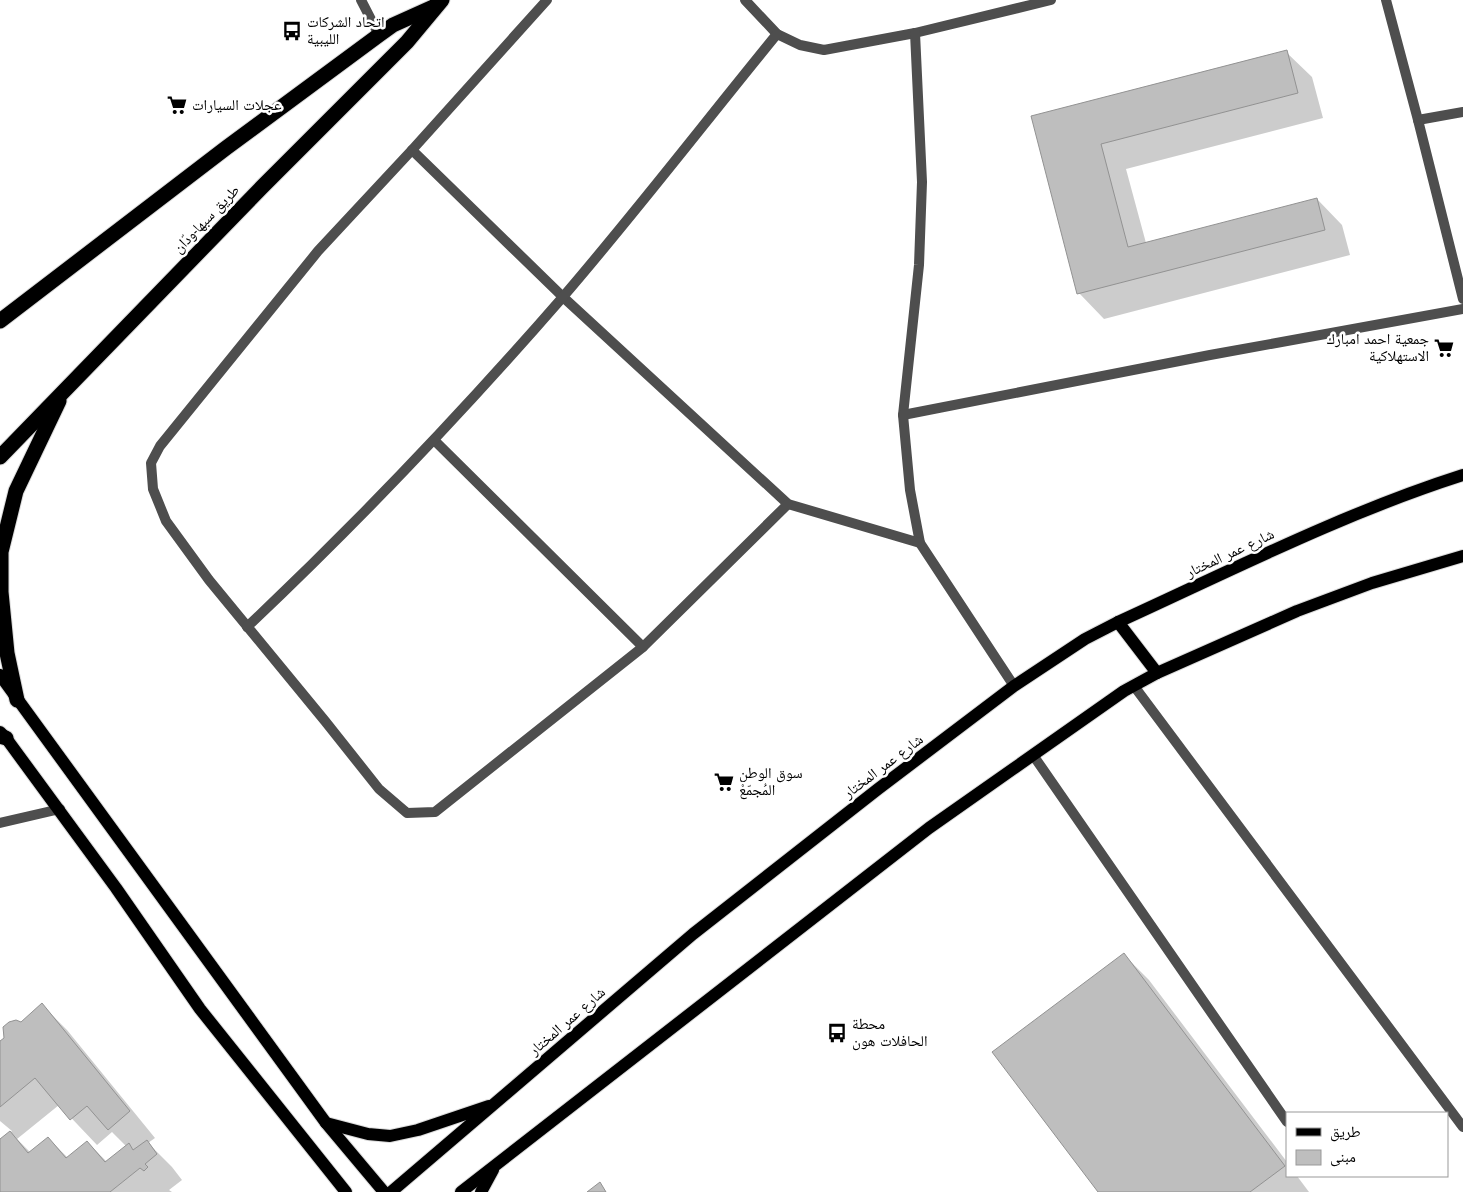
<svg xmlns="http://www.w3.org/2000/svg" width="1463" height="1192" font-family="Jost,'Noto Naskh Arabic',sans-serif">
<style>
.shadow{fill:#0003;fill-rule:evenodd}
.building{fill:#bebebe;stroke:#929292}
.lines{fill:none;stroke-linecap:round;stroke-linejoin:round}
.primary-casing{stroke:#dbdbdb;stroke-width:14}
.highway-casing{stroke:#dbdbdb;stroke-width:17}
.lane{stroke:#4e4e4e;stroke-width:10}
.street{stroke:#4e4e4e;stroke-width:10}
.primary{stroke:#000;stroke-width:12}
.highway{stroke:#000;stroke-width:15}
.labels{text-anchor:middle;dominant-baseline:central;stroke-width:5;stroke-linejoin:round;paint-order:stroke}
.poi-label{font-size:15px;fill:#000;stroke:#fff;text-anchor:start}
.street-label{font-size:15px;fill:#000;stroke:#fff}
</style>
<rect width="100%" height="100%" fill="#fff"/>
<g class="shadow">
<path d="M1286,52L1312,77L1323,118L1126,169L1146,243L1317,199L1342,225L1350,255L1104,319L1079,293L1033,117Z"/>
<path d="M1124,955L1149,980L1287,1162V1176H1297L1309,1192H1099Z"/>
<path d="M42,1005L67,1030L155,1138L148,1143L172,1167L182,1180L169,1190L172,1192H0V1140L12,1131L0,1121V1043ZM59,1105L97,1145L112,1132L126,1146L107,1162L87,1142L68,1158L48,1138L31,1153L17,1139Z"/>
</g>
<g class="building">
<path d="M1287,50L1298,93L1101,144L1128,247L1317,198L1325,230L1077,294L1031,116Z"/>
<path d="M1124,953L1285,1166L1250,1192H1098L992,1052Z"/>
<path d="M42,1003L130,1111L108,1130L87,1106L70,1120L35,1078L0,1107V1041L4,1038L3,1027L9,1022L16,1020L21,1022Z"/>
<path d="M10,1131L28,1153L48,1137L66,1158L87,1141L105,1162L129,1143L133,1150L147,1140L157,1154L145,1164L148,1167L144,1171L140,1168L110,1192H0V1139Z"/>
<path d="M600,1182L606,1192H587Z"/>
</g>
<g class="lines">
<defs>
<g id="primary">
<path d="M1118,622L1157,673"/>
<path d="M0,675L326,1123L384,1192"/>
<path d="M0,732L6,738L116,888L200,1009L346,1192"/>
<path d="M326,1123L368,1134L390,1136L418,1130L489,1106"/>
<path d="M391,1192L693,934L878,789L1014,686L1085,639L1118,622C1232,570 1344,513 1463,475"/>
<path d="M461,1192L929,828L1124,691L1157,673L1297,611L1372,583L1463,556"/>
<path d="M481,1192L493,1170"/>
</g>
<g id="highway">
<path d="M0,321L226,148L379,35L393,25L433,7"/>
<path d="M0,457L262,187L407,42L442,0"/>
<path d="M17,700L7,653L1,592V552L16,491L59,401"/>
<path d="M0,736L6,738"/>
</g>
</defs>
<use href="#primary" class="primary-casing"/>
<use href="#highway" class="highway-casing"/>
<g class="lane">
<path d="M361,0L379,35"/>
<path d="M1134,686L1463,1127"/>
<path d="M1033,755L1287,1122"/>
</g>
<g class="street">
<path d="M547,0L412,150L318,251L160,446L151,463L153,489L166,521L209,580L325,721L379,789L407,813L435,812L643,647"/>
<path d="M745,0L777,34L800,45L824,50L915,33L1051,0"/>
<path d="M1386,0L1418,120L1463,112"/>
<path d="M915,33L922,182L919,265L903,415L910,490L920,543L1014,686"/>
<path d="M1418,120L1463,299"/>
<path d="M412,150L563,297L788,504L920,543"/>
<path d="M903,415L1210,355L1463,309"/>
<path d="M434,440L643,647L788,504"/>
<path d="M247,627C357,523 462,413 562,298C636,212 705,122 777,34"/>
<path d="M0,823L60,809"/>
</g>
<use href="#primary" class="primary"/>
<use href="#highway" class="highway"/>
</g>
<defs>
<symbol id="bus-bare" viewBox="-9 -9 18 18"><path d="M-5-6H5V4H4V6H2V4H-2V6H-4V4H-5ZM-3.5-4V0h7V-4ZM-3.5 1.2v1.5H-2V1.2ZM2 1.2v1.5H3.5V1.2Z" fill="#000" stroke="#fff" stroke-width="2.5" paint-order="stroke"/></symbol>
<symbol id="supermarket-bare" viewBox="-9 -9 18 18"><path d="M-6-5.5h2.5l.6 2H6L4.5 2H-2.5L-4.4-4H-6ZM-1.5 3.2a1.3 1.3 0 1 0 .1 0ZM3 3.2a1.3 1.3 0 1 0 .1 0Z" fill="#000" stroke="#fff" stroke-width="2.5" paint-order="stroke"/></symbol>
</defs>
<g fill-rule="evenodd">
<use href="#bus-bare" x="278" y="17" width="28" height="28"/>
<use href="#supermarket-bare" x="163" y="91" width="28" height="28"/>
<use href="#supermarket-bare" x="1430" y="334" width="28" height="28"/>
<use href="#supermarket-bare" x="710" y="768" width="28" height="28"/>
<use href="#bus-bare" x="823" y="1019" width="28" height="28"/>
</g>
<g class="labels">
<g class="poi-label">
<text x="307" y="22">اتحاد الشركات<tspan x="307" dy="17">الليبية</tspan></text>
<text x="192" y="105">عجلات السيارات</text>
<text x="1429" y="339" text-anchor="end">جمعية احمد امبارك<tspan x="1429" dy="17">الاستهلاكية</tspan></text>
<text x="739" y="773">سوق الوطن<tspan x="739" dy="17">المُجمّعْ</tspan></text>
<text x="852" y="1024">محطة<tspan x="852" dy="17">الحافلات هون</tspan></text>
</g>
<g class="street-label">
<text transform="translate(206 219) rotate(-46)">طريق سبها-ودّان</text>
<text transform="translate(1230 553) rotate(-25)">شارع عمر المختار</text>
<text transform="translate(883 766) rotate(-37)">شارع عمر المختار</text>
<text transform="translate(567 1021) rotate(-41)">شارع عمر المختار</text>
</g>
</g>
<rect x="1286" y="1112" width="162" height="65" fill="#ffffff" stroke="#999999"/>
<rect x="1296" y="1128" width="25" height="8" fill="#000000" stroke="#999999"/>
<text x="1330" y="1137" font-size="15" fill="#000000">طريق</text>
<rect x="1296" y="1150" width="25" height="15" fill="#bebebe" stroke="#999999"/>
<text x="1330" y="1162" font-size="15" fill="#000000">مبنى</text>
</svg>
